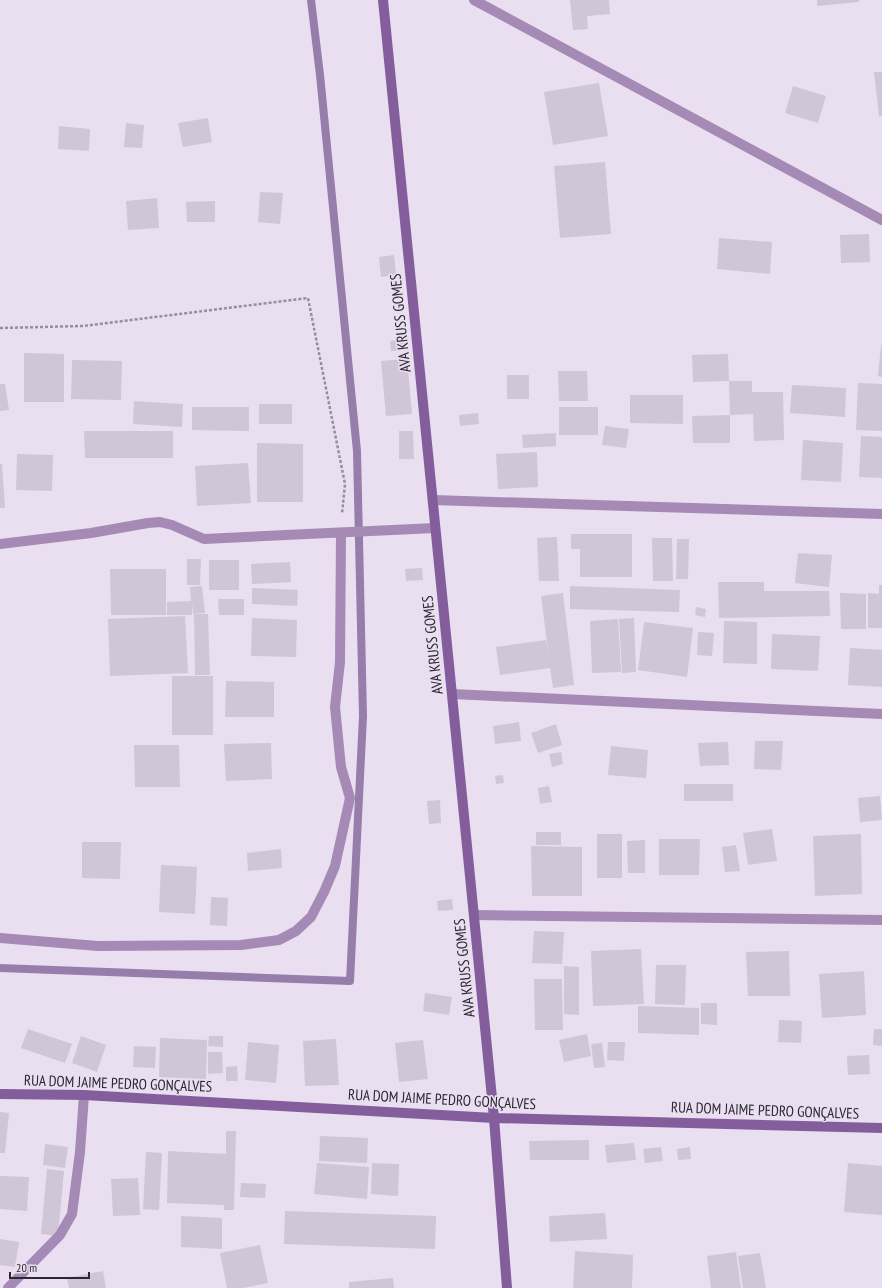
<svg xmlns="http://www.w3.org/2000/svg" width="882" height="1288" font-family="'PT Sans Narrow',sans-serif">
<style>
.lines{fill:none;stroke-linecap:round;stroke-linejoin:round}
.stream{stroke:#977da9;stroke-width:8}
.building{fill:#d0c6d7}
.path{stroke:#968e9b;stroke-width:2.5;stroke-dasharray:3 2;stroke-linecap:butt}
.street{stroke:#a48ab5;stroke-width:10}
.secondary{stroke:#845e9c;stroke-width:10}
.labels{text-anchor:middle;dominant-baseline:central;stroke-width:3;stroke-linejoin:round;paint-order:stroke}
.street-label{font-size:15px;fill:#2c282f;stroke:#eadff1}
</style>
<rect width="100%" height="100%" fill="#eadff1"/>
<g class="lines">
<path class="stream" d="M0,968L350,981L363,716L357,451L320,75L311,0"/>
</g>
<g class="building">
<path d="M570,0H609L610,14L587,16L588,29L573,30Z"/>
<path d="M817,0H859V2L817,6Z"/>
<path d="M874,72H882V116H879Z"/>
<path d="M599,83L608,136L553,145L544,92Z"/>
<path d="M793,86L826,96L818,123L785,113Z"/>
<path d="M208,118L212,142L183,147L178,123Z"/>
<path d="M126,123L144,125L142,148L124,147Z"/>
<path d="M59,126L90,129L89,151L58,149Z"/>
<path d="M605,162L611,234L560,238L554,166Z"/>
<path d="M260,192L283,193L280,224L258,222Z"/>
<path d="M157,198L159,228L128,230L126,201Z"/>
<path d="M215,201V222H187L186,202Z"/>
<path d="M869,234L870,262L841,263L840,235Z"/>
<path d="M719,238L772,242L770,274L717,269Z"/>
<path d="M394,255L396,275L381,277L379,257Z"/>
<path d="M406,339L407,350L391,351L390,341Z"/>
<path d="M881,345H882V377L878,376Z"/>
<path d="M24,353L64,354V402H24Z"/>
<path d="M728,354L729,381H752V392H783L784,440L754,441L753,414L730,415L729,381L693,382L692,355Z"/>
<path d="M407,359L412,414L386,416L381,361Z"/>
<path d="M72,360L122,361L121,400L71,399Z"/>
<path d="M558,371H587L588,401H559Z"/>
<rect x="507" y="375" width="22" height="24"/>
<path d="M858,383L882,384V431L856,430Z"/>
<path d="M0,384H5L9,410L0,411Z"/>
<path d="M792,385L846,388L845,417L790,413Z"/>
<path d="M630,395H683V424L630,423Z"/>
<path d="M134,401L183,404L182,427L133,424Z"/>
<rect x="259" y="404" width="33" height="20"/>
<path d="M192,407H249V431L192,430Z"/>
<rect x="559" y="407" width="39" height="28"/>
<path d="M478,413L479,424L460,426L459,415Z"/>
<path d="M730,415V443H693L692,416Z"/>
<path d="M605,426L629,429L626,448L602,445Z"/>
<path d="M84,431H173V458H85Z"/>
<path d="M399,431H413L414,459H399Z"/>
<path d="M556,433V446L523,448L522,435Z"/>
<path d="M861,436L882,437V478L859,477Z"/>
<path d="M803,440L843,443L841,482L801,480Z"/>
<path d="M257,443L303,444V502H257Z"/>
<path d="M537,452L538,487L498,489L496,454Z"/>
<path d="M17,454L53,455L52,491L16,490Z"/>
<path d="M248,463L251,503L197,506L195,466Z"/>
<path d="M0,464H2L5,508H0Z"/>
<path d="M571,534H632V577H580V549H571Z"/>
<path d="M557,537L559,581H539L537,538Z"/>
<path d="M652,538H672L673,581H653Z"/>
<path d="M677,539H689L688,579H676Z"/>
<path d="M798,553L832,555L829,587L795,583Z"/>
<path d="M187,559H201L200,585H187Z"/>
<rect x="209" y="560" width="30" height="30"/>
<path d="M290,562L291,582L252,584L251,564Z"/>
<path d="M422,568L423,580L406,581L405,569Z"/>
<path d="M110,569H166V615H111Z"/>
<path d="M718,582H764V591H829L830,616L719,618Z"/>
<path d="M879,585H882V628H868V593L879,594Z"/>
<path d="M202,586L205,613L193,614L192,603V615H167V602L191,601L190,587Z"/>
<path d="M570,586L680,590L679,612L570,609Z"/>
<path d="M252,588L298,590L297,606L252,604Z"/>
<path d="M563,593L574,685L553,688L550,668L500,675L496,647L546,640L549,658L541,596Z"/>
<path d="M840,593L866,594V629H841Z"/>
<path d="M218,599H244V615H219Z"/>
<path d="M696,607L706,609L705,617L695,615Z"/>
<path d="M194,614H208L210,675H195Z"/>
<path d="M185,616L188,673L110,676L108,619Z"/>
<path d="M252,618L297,620L296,657L251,656Z"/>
<path d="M634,618L636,672L622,673L619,619Z"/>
<path d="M618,619L621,672L592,673L590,621Z"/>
<path d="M724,621L757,622V664L723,663Z"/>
<path d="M644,622L693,628L687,677L638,670Z"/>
<path d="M698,632L714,633L712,656L697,655Z"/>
<path d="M772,634L820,636L818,671L771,669Z"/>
<path d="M850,648L882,650V687L848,685Z"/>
<rect x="172" y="676" width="41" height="59"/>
<path d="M226,681L274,682V717H225Z"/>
<path d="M519,722L521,741L495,744L493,726Z"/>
<path d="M556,724L562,745L538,753L531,733Z"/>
<path d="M755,741H783L781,770L754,769Z"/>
<path d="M728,742L729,765L700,766L698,743Z"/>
<path d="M271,743L272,779L226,781L224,744Z"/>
<path d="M134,745H179L180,787H135Z"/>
<path d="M611,746L648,750L646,778L608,775Z"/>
<path d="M561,752L563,764L552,767L549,754Z"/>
<path d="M503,775L504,783L496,784L495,776Z"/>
<rect x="684" y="784" width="49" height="17"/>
<path d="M549,786L552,802L540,804L538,788Z"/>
<path d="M880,796L882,820L860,822L858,798Z"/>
<path d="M440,800L441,823L429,824L427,801Z"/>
<path d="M772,829L777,861L748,865L743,833Z"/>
<rect x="536" y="832" width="25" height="13"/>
<rect x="597" y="834" width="25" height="44"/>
<path d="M861,834L862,894L815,896L813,836Z"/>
<path d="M659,839H700L699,875H659Z"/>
<path d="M645,840V873H628L627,841Z"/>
<path d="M82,842H121L120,879L82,878Z"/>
<path d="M736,845L740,871L725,872L722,847Z"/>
<path d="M531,846L582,847V896H532Z"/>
<path d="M281,849L282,868L248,871L247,853Z"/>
<path d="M161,865L197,867L195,914L159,912Z"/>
<path d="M211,897L228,898L227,926L210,925Z"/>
<path d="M452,899L453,910L438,911L437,901Z"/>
<path d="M534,931L564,932L562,964L532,963Z"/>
<path d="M641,949L644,1004L593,1006L591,951Z"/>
<path d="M789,951L790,996H748L746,952Z"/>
<path d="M656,965H686L685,1005L655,1004Z"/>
<path d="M564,966L579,967V1015L564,1014Z"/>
<path d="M864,971L866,1015L822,1018L819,974Z"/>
<path d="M534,979H562L563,1030H535Z"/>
<path d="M425,993L452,997L449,1015L423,1011Z"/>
<path d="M701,1003H717V1025L701,1024Z"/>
<path d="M638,1006L699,1008V1035L638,1033Z"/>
<path d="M779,1020L802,1021L801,1043L778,1042Z"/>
<path d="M28,1029L72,1044L65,1063L21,1048Z"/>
<path d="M874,1029H882V1046L873,1045Z"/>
<path d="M587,1034L591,1056L564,1062L559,1040Z"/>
<path d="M81,1036L106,1045L97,1072L72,1063Z"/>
<path d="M209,1036H223V1047L208,1046Z"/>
<path d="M160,1038L207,1040L206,1079L159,1077Z"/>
<path d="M336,1039L339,1085L305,1086L303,1041Z"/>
<path d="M423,1040L428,1079L399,1082L395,1043Z"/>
<path d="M248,1042L279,1045L276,1083L245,1080Z"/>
<path d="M608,1042H625L624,1061L607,1060Z"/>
<path d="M602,1043L605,1067L594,1068L591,1044Z"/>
<path d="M134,1046L156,1047L155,1068L133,1067Z"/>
<path d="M208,1052H222L223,1073L208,1074Z"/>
<path d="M869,1055L870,1074L848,1075L847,1056Z"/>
<path d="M237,1066L238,1081H226V1067Z"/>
<path d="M0,1112L9,1113L5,1153H0Z"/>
<path d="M226,1131H236L234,1210H224V1205L167,1203L168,1151L226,1154Z"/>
<path d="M320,1136L368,1138L367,1163L319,1161Z"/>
<path d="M589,1140V1160H530L529,1141Z"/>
<path d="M634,1143L636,1160L607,1163L605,1145Z"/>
<path d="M45,1144L68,1147L65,1168L43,1165Z"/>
<path d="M661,1147L663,1161L645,1163L643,1149Z"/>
<path d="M690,1147L691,1159L678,1160L677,1149Z"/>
<path d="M146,1152L162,1153L159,1210L143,1209Z"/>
<path d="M317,1163L369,1167L367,1199L314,1194Z"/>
<path d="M372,1163L399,1164L398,1196L371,1194Z"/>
<path d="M848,1163L882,1166V1215L844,1212Z"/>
<path d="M47,1169L64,1171L58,1236L41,1234Z"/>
<path d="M0,1176L29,1177L27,1211L0,1209Z"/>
<path d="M138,1178L140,1215L113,1216L111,1179Z"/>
<path d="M241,1183L266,1184L265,1198L240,1197Z"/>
<path d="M285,1211L436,1216L435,1249L284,1244Z"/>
<path d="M605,1213L607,1239L550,1242L549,1216Z"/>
<path d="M181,1216L222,1218V1249L181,1247Z"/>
<path d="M0,1239L19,1242L15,1267L0,1265Z"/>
<path d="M260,1245L268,1283L243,1288H227L220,1253Z"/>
<path d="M575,1251L633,1255L632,1288H573Z"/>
<path d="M736,1252L741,1288H711L707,1256Z"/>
<path d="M760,1253L766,1288H743L738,1256Z"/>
<path d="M103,1271L106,1288H69L67,1278Z"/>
<path d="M393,1278L394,1288H349V1282Z"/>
</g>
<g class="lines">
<path class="path" d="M0,328L83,326L308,298L345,484L342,514"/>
<g class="street">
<path d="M474,0L882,220"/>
<path d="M433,500L882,514"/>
<path d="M0,544L91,533L148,523L160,522L172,525L204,539L435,528"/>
<path d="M452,694L882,714"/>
<path d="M474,915L882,920"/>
<path d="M0,938L98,946L241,945L279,940L296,931L311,917L324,892L335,866L350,798L341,767L335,707L340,662L341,533"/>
<path d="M8,1288L60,1235L72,1214L80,1152L84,1095"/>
</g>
<g class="secondary">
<path d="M383,0L494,1118L507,1288"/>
<path d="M0,1094L84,1095L494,1118L882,1128"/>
</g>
</g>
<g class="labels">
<g class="street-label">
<text transform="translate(400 323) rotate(-96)">AVA KRUSS GOMES</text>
<text transform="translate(432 645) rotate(-96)">AVA KRUSS GOMES</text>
<text transform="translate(464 968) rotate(-96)">AVA KRUSS GOMES</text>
<text transform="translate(118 1083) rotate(2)">RUA DOM JAIME PEDRO GONÇALVES</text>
<text transform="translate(442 1099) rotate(3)">RUA DOM JAIME PEDRO GONÇALVES</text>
<text transform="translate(765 1110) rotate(2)">RUA DOM JAIME PEDRO GONÇALVES</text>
</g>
</g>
<path d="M10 1272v6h79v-6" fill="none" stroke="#2c282f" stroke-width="2"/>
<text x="16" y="1272" font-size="12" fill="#2c282f" stroke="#eadff1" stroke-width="3" paint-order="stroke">20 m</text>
</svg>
